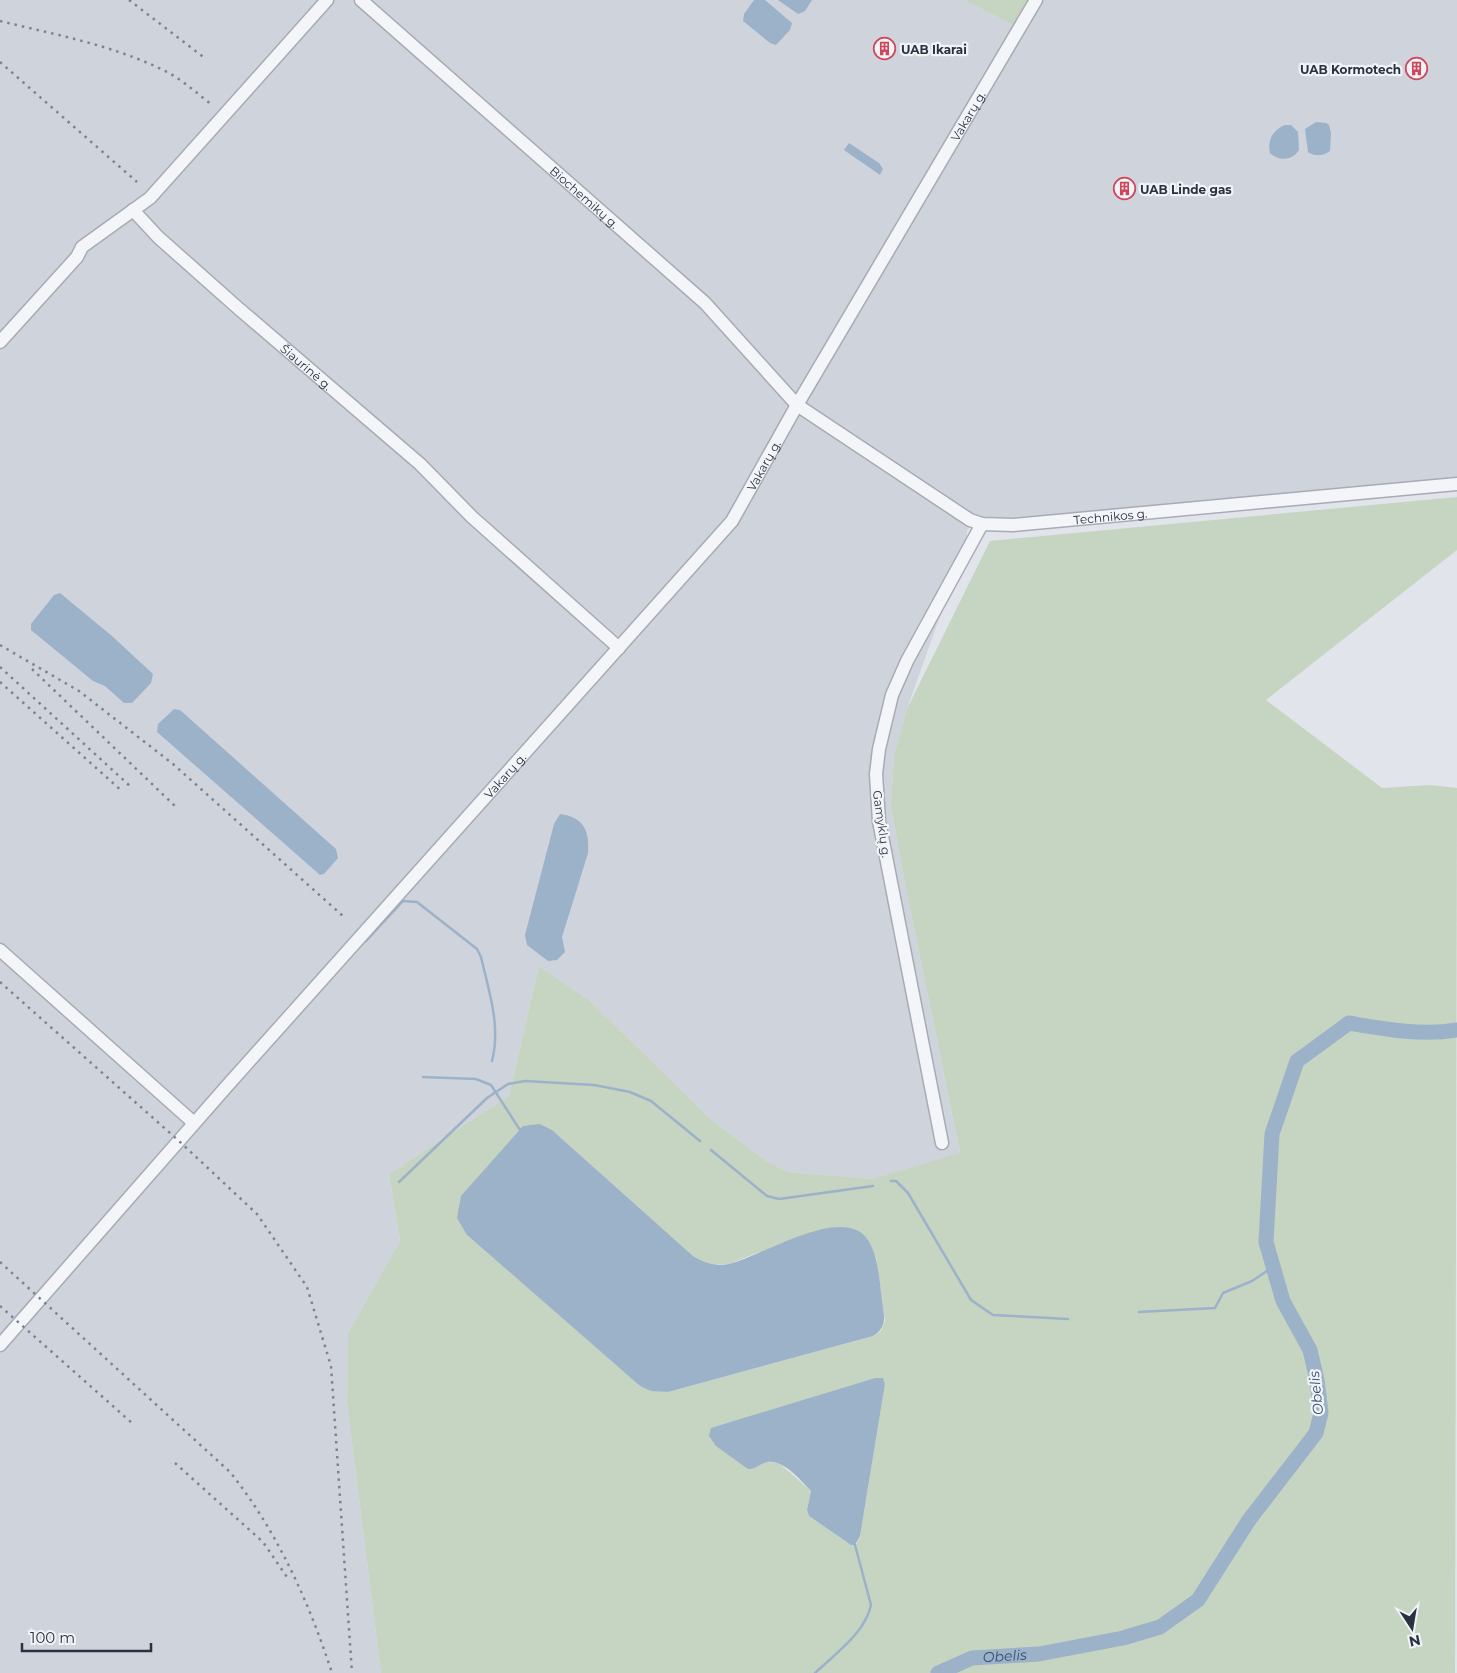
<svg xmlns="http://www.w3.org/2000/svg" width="1457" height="1673" font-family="Montserrat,sans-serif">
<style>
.built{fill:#cfd3dc}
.green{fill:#c6d4c2;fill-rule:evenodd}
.water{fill:#9cb2c9}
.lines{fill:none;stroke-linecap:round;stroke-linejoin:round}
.stream{stroke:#9cb2c9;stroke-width:2.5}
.river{stroke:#9cb2c9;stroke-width:15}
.minor-casing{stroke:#a6abb4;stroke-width:15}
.minor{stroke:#f4f5f8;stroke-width:12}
.rail{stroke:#7b8493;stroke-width:2.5;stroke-dasharray:2.5 5;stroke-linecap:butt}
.labels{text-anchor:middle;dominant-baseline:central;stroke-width:4.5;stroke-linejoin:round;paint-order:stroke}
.poi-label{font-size:12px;font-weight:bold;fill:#293241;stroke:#f1f3f7;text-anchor:start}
.street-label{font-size:12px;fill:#293241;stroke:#f1f3f7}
.water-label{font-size:14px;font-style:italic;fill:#345075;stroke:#f1f3f7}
</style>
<rect width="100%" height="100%" fill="#e1e4ea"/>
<path class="built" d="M0,0H964L1019,28L1036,0H1457V477L1038,516L995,518L982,516L967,530V540L907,709L894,755L891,805L902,869L960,1154L872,1179L787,1172L766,1161L713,1121L590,1001L539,966L509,1096L389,1174L400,1241L348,1333L347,1403L381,1673H0Z"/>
<g class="green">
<path d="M964,0H1036L1019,28Z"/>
<path d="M1457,497V550L1266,700L1382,788L1430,785L1457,788L1455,1673H381L347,1403L348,1333L400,1241L389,1174L509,1096L539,966L590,1001L713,1121L766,1161L787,1172L872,1179L960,1153L902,869L891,805L894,755L907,709L990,541ZM540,1124L552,1130L693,1256L708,1265L729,1264L759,1252L876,1257L885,1321L881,1331L873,1336L668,1392L651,1390L640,1386L467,1235ZM875,1378H883L885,1384L860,1536L856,1545H851L809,1516L807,1510L811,1491L779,1463L767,1462L711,1429Z"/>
</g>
<g class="water">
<path d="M754,0H765L792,23L790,30L776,45L770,43L743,21L744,14Z"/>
<path d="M778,0H812L805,11L798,14Z"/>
<path d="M1316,122L1326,123L1329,125L1331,133L1330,151C1323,156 1315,157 1308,152L1305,129Z"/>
<path d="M1285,125H1291L1298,132L1299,150C1293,160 1279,162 1270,153C1267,140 1273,130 1285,125Z"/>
<path d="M849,143L879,163L883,169L880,175L844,150Z"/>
<path d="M60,593L112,636L153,674L151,683L132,703H124L105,686L93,681L31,630V624L54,595Z"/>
<path d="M174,709L180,710L336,849L338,858L324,874L320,875L157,732L158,724Z"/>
<path d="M560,814C583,817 590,830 588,853L562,937L565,952L557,960L548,961L527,945L525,935L554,824Z"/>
<path d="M540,1124L552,1130L693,1256C705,1263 715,1267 729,1264C759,1258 844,1202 868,1240C879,1258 879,1280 882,1300C884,1316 888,1327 873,1336L668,1392L651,1391L640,1386L467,1235L457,1218L461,1196L523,1126Z"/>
<path d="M875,1378H883L885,1384L860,1536L855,1545H851L809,1516L807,1510L811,1491C800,1480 785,1460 767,1462C761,1463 756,1469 748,1469L716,1446L709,1436L711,1428Z"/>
</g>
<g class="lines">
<g class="stream">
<path d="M365,942L403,901L417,902L477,949L481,957C489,992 501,1026 492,1061"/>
<path d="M423,1077L476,1079L491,1085L520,1130"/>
<path d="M711,1150L767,1196L779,1199L873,1186"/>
<path d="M891,1181H896L908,1193L971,1300L993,1315L1068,1319"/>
<path d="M399,1182L487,1098L508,1084L525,1081L594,1085L630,1092L651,1101L700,1141"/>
<path d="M1139,1312L1215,1308L1223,1293L1252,1281L1273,1267"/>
<path d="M815,1673C836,1653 865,1633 871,1605L855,1545"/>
</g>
<path class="river" id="s1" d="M938,1673L972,1658L1039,1654L1123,1638L1160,1627L1198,1600L1249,1520L1316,1433L1321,1413L1317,1380L1310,1350L1283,1301L1266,1242L1272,1134L1297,1061L1349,1023C1384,1029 1421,1036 1457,1030"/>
<defs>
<g id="minor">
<path id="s2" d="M361,0L705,303L797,405L970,520L982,524L1013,525L1457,484"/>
<path id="s3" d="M133,210L158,237L238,308L420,464L472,517L619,648"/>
<path d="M0,342L77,257L82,247L150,198L327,0"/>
<path d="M0,950L194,1123"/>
<path d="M942,1143L879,821L876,774L879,749L892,695L907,661L982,524"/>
<path id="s4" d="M0,1345L227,1086L732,521L797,405L1036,0"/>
</g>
</defs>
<use href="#minor" class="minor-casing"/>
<use href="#minor" class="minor"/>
<g class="rail">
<path d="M129,0L206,59"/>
<path d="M0,21C57,35 117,46 169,73C185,82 198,94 212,105"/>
<path d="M0,62L137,182"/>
<path d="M0,645L79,691L173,764L344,917"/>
<path d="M0,667L131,787"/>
<path d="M32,669L176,807"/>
<path d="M0,682L123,792"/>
<path d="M0,982L179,1141L257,1214L307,1287L331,1366L352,1673"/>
<path d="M0,1262L230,1472C277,1531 309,1602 332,1673"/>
<path d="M0,1306L132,1423"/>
<path d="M175,1463L263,1542L289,1580"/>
</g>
</g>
<defs>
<symbol id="building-ring" viewBox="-11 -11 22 22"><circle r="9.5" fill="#f1f3f7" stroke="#ce475a" stroke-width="1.5"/><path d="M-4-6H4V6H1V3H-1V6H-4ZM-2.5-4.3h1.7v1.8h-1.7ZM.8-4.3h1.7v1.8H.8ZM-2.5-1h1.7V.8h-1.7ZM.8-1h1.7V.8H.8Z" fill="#ce475a"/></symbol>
</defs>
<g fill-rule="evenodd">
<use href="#building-ring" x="872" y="36" width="25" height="25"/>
<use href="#building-ring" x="1404" y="56" width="25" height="25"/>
<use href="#building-ring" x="1112" y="176" width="25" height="25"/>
</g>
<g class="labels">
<g class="poi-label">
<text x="901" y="49">UAB Ikarai</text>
<text x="1401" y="69" text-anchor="end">UAB Kormotech</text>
<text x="1140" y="189">UAB Linde gas</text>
</g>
<g class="street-label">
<text stroke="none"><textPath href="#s4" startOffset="1571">Vakarų g.</textPath></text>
<text stroke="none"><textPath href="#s2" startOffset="298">Biochemikų g.</textPath></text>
<text stroke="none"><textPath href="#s3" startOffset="234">Šiaurinė g.</textPath></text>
<text stroke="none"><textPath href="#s4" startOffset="1166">Vakarų g.</textPath></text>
<text stroke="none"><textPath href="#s2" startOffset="945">Technikos g.</textPath></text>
<text stroke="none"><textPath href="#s4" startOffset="761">Vakarų g.</textPath></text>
<text transform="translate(882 824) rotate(82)">Gamyklų g.</text>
</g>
<g class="water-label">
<text transform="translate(1316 1393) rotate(-96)">Obelis</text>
<text stroke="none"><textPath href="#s1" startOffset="70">Obelis</textPath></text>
</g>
</g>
<g transform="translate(1412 1628) rotate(168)" stroke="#f1f3f7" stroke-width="4" paint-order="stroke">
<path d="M0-4L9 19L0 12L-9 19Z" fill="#293241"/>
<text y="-8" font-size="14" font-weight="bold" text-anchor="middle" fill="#293241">N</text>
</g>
<path d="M22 1643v8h129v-8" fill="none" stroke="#293241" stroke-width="2.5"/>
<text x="30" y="1643" font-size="15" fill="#293241" stroke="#f1f3f7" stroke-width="4" paint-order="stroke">100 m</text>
</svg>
